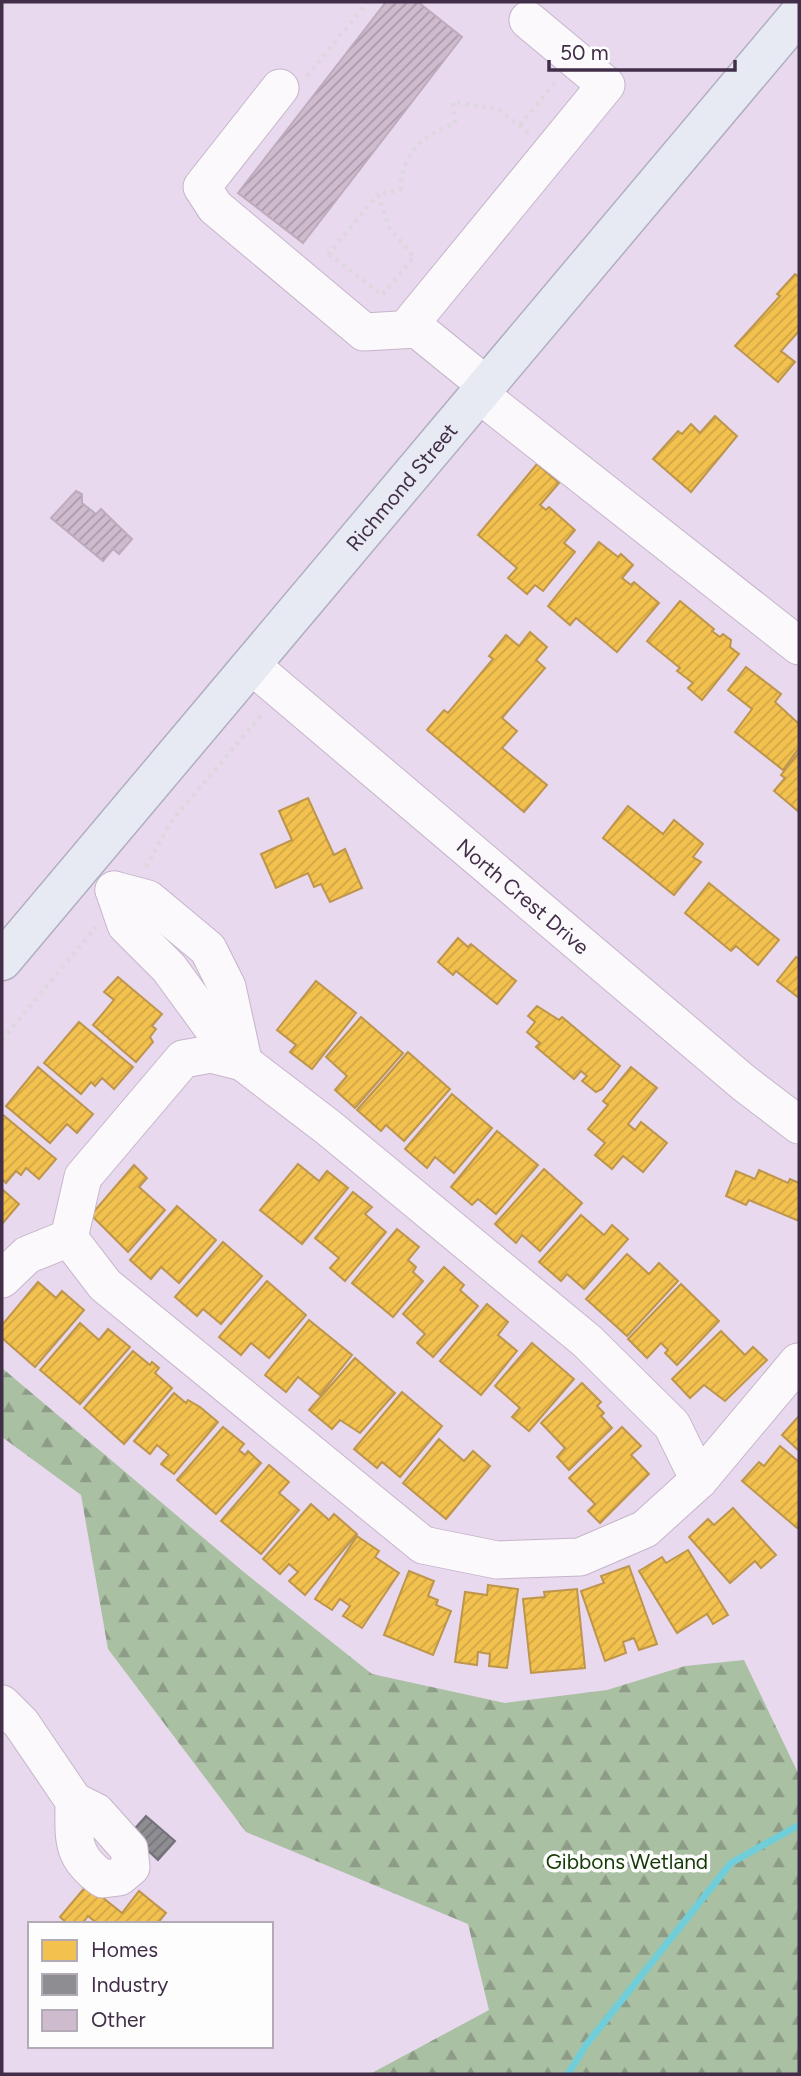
<svg xmlns="http://www.w3.org/2000/svg" width="801" height="2076" font-family="Figtree,sans-serif">
<style>
.forest{fill:url(#forest-firs)}
.homes{fill:url(#homes-hatch);stroke:#bd954c;stroke-width:2}
.industry{fill:url(#industry-hatch);stroke:#76707c;stroke-width:2}
.lines{fill:none;stroke-linecap:round;stroke-linejoin:round}
.stream{stroke:#71ced8;stroke-width:7}
.building{fill:url(#building-hatch);stroke:#beabbd;stroke-width:2}
.minor-casing{stroke:#c5b5ca;stroke-width:39}
.major-casing{stroke:#b0aec3;stroke-width:41}
.path{stroke:#ddd8df;stroke-width:4.5;stroke-dasharray:3.5 5;stroke-linecap:butt}
.minor{stroke:#fcf9fc;stroke-width:37}
.major{stroke:#e8eaf3;stroke-width:38}
.labels{text-anchor:middle;dominant-baseline:central;stroke-width:7;stroke-linejoin:round;paint-order:stroke}
.street-label{font-size:21px;fill:#422e48;stroke:#fdfdfd}
.park-label{font-size:21px;fill:#163a07;stroke:#fdfdfd}
</style>
<defs>
<pattern id="forest-firs" width="22" height="20" patternUnits="userSpaceOnUse" patternTransform="scale(1.75)"><rect width="22" height="20" fill="#aac0a2"/><path d="M5 1l3.5 6h-7zM16 11l3.5 6h-7z" fill="#8c9c86"/></pattern>
<pattern id="homes-hatch" width="6" height="6" patternUnits="userSpaceOnUse" patternTransform="scale(1.75)"><rect width="6" height="6" fill="#f2c14e"/><path d="M-1 1l2-2M0 6l6-6M5 7l2-2" fill="none" stroke="#d1a646"/></pattern>
<pattern id="industry-hatch" width="6" height="6" patternUnits="userSpaceOnUse" patternTransform="scale(1.75)"><rect width="6" height="6" fill="#8d8d92"/><path d="M-1 1l2-2M0 6l6-6M5 7l2-2" fill="none" stroke="#757479"/></pattern>
<pattern id="building-hatch" width="6" height="6" patternUnits="userSpaceOnUse" patternTransform="scale(1.75)"><rect width="6" height="6" fill="#cfbbce"/><path d="M-1 1l2-2M0 6l6-6M5 7l2-2" fill="none" stroke="#aa98a9"/></pattern>
</defs>
<rect width="100%" height="100%" fill="#e9d9ee"/>
<path class="forest" d="M2,1368L245,1573L372,1674L505,1703L607,1690L685,1666L744,1660L799,1775V2074H370L489,2010L468,1924L246,1832L108,1649L81,1495L2,1437Z"/>
<g class="homes">
<path d="M795,274L799,277V331L781,351L795,362L778,382L735,346L780,296L777,294Z"/>
<path d="M715,416L737,436L691,492L653,459L678,431L682,434L691,424L700,433Z"/>
<path d="M537,464L559,483L540,505L546,510L549,507L575,530L564,543L575,552L543,591L535,585L527,594L508,578L517,568L478,535Z"/>
<path d="M599,542L618,557L621,554L633,565L622,578L631,585L634,582L659,603L617,652L576,618L570,625L548,606Z"/>
<path d="M680,601L714,629L712,631L720,637L723,634L731,640L730,647L739,654L702,700L688,688L693,683L677,671L680,668L647,641Z"/>
<path d="M530,632L547,647L536,660L545,668L502,718L517,731L502,748L547,785L524,812L427,730L444,710L448,713L493,659L489,656L506,635L519,646Z"/>
<path d="M746,667L781,694L775,702L799,724V748L783,770L735,732L752,709L728,690Z"/>
<path d="M799,752V812L774,791L785,778L781,775Z"/>
<path d="M308,798L334,855L345,849L362,888L330,902L321,884L314,887L308,873L276,888L261,854L292,840L279,811Z"/>
<path d="M628,806L663,834L674,820L703,844L693,857L701,862L674,895L603,838Z"/>
<path d="M709,883L779,940L758,965L736,946L731,951L685,913Z"/>
<path d="M458,938L468,947L471,944L516,981L497,1004L456,971L453,975L438,962Z"/>
<path d="M796,957L799,959V998L777,981Z"/>
<path d="M118,977L162,1014L152,1026L156,1029L150,1037L153,1042L136,1062L93,1025L114,1000L104,992Z"/>
<path d="M316,981L356,1013L312,1069L290,1052L296,1045L277,1030Z"/>
<path d="M537,1006L559,1020L562,1017L620,1066L602,1089L596,1092L582,1081L587,1076L581,1071L574,1079L536,1047L540,1043L527,1032L535,1022L528,1016Z"/>
<path d="M361,1017L403,1053L355,1108L335,1090L347,1076L326,1057Z"/>
<path d="M79,1022L133,1067L114,1089L102,1078L95,1086L91,1082L81,1094L44,1063Z"/>
<path d="M408,1052L450,1089L404,1141L386,1125L381,1131L357,1110Z"/>
<path d="M38,1067L93,1114L77,1133L67,1124L50,1143L6,1106Z"/>
<path d="M631,1067L657,1088L628,1124L635,1130L641,1122L667,1143L643,1172L623,1156L612,1169L595,1155L605,1143L588,1129L608,1105L603,1101Z"/>
<path d="M452,1094L492,1128L454,1173L435,1157L427,1168L405,1149Z"/>
<path d="M2,1114L56,1159L39,1179L26,1168L21,1175L16,1171L6,1183L2,1179Z"/>
<path d="M497,1131L538,1165L496,1214L478,1199L472,1205L451,1187Z"/>
<path d="M298,1164L319,1181L327,1171L348,1188L302,1244L260,1210Z"/>
<path d="M134,1165L147,1178L139,1187L165,1210L128,1252L91,1215Z"/>
<path d="M544,1169L582,1203L540,1251L522,1235L516,1243L495,1224Z"/>
<path d="M759,1170L788,1183L790,1179L799,1183V1221L749,1200L746,1205L726,1196L736,1171L755,1179Z"/>
<path d="M2,1189L19,1204L2,1224Z"/>
<path d="M353,1192L372,1207L365,1214L386,1232L345,1281L330,1268L339,1258L315,1238Z"/>
<path d="M177,1206L216,1240L179,1283L161,1267L151,1279L130,1260Z"/>
<path d="M581,1215L604,1235L612,1225L628,1239L584,1289L567,1274L561,1281L539,1262Z"/>
<path d="M397,1229L419,1247L408,1260L416,1267L413,1272L423,1281L393,1317L352,1283Z"/>
<path d="M223,1242L262,1276L221,1324L203,1309L197,1316L175,1297Z"/>
<path d="M627,1254L649,1274L659,1263L678,1281L627,1336L586,1299Z"/>
<path d="M444,1267L464,1285L460,1290L478,1306L433,1357L417,1343L425,1334L403,1314Z"/>
<path d="M267,1281L306,1315L269,1358L251,1343L241,1355L219,1337Z"/>
<path d="M38,1282L56,1298L62,1291L84,1310L35,1367L2,1338V1325Z"/>
<path d="M681,1284L719,1321L677,1365L665,1353L668,1350L661,1343L647,1358L628,1339Z"/>
<path d="M487,1304L508,1322L498,1335L517,1351L481,1395L440,1361Z"/>
<path d="M309,1320L352,1355L320,1395L298,1377L286,1392L265,1375Z"/>
<path d="M80,1323L99,1340L108,1329L130,1347L80,1404L40,1370Z"/>
<path d="M721,1331L745,1355L753,1347L767,1360L725,1401L704,1385L690,1398L672,1379Z"/>
<path d="M532,1343L574,1379L529,1431L512,1417L520,1408L495,1386Z"/>
<path d="M133,1351L150,1365L152,1362L159,1368L155,1373L172,1388L124,1444L84,1408Z"/>
<path d="M355,1358L395,1393L360,1433L340,1420L332,1429L309,1410Z"/>
<path d="M582,1383L601,1402L597,1406L604,1413L601,1416L612,1428L569,1470L557,1457L565,1448L541,1423Z"/>
<path d="M402,1392L442,1426L400,1477L382,1462L377,1468L354,1449Z"/>
<path d="M174,1393L186,1403L188,1400L200,1407L218,1422L174,1474L161,1464L169,1455L157,1445L150,1454L134,1441Z"/>
<path d="M798,1417L799,1418V1451L782,1435Z"/>
<path d="M223,1427L244,1444L239,1450L245,1455L248,1451L261,1463L216,1514L177,1480Z"/>
<path d="M622,1427L641,1446L631,1455L649,1474L600,1523L588,1511L595,1504L569,1478Z"/>
<path d="M439,1439L464,1461L473,1451L490,1466L446,1519L403,1483Z"/>
<path d="M780,1446L799,1462V1525L797,1528L742,1481L759,1462L764,1466Z"/>
<path d="M269,1465L289,1482L279,1493L299,1510L261,1554L221,1521Z"/>
<path d="M311,1504L329,1520L334,1514L357,1534L305,1595L289,1581L298,1572L289,1564L280,1574L263,1559Z"/>
<path d="M733,1508L776,1555L761,1568L755,1561L730,1583L689,1537L708,1519L714,1525Z"/>
<path d="M357,1536L379,1551L375,1557L399,1573L362,1628L343,1616L350,1606L340,1599L332,1610L315,1599Z"/>
<path d="M688,1550L728,1615L713,1624L707,1614L677,1633L639,1571L662,1557L666,1563Z"/>
<path d="M629,1566L657,1644L639,1650L634,1638L623,1642L626,1653L605,1661L581,1591L604,1583L601,1576Z"/>
<path d="M409,1571L434,1581L428,1596L438,1600L436,1605L451,1611L433,1655L384,1635Z"/>
<path d="M488,1585L518,1589L507,1668L489,1666L490,1654L478,1652L477,1665L455,1662L465,1592L487,1595Z"/>
<path d="M577,1589L585,1668L531,1673L523,1599L545,1597L544,1592Z"/>
<path d="M87,1885L122,1913L139,1891L166,1913L157,1924H98L88,1916L82,1924H68L60,1917Z"/>
</g>
<path class="industry" d="M146,1816L175,1841L158,1860L130,1834Z"/>
<g class="lines">
<path class="stream" d="M568,2074L586,2045L731,1863L799,1825"/>
</g>
<g class="building">
<path d="M386,2H418L462,37L303,243L238,193Z"/>
<path d="M76,491L82,494V503L96,514L101,509L132,539L119,554L113,549L103,561L51,518Z"/>
</g>
<g class="lines">
<defs>
<g id="minor">
<path d="M280,88L202,187L215,207L364,332L417,329L486,385"/>
<path d="M406,329L606,85L528,20"/>
<path d="M479,394L799,646"/>
<path id="s1" d="M251,665L744,1083L799,1125"/>
<path d="M114,890L126,925L169,968L231,1053L329,1128L587,1341L672,1425L699,1480"/>
<path d="M114,890L148,899L208,949L227,987L243,1060"/>
<path d="M243,1062L211,1054L183,1059L83,1177L69,1238L105,1285L423,1545L497,1560L580,1557L645,1529L699,1480L798,1362"/>
<path d="M2,1279L27,1255L69,1238"/>
<path d="M2,1704L21,1723L74,1801L96,1812L129,1849L131,1867L119,1877L103,1879C70,1856 74,1838 74,1801"/>
</g>
<g id="major">
<path id="s2" d="M2,961L799,14"/>
</g>
</defs>
<use href="#minor" class="minor-casing"/>
<use href="#major" class="major-casing"/>
<g class="path">
<path d="M307,76L368,2"/>
<path d="M520,125L556,81"/>
<path d="M329,254L382,295L414,257L389,227L378,194L400,190C403,153 421,135 455,124L453,102L498,109L530,134"/>
<path d="M328,255L378,194"/>
<path d="M146,867L170,823L263,713"/>
<path d="M2,1040L96,927"/>
</g>
<use href="#minor" class="minor"/>
<use href="#major" class="major"/>
</g>
<g class="labels">
<g class="street-label">
<text stroke="none"><textPath href="#s2" startOffset="620">Richmond Street</textPath></text>
<text stroke="none"><textPath href="#s1" startOffset="357">North Crest Drive</textPath></text>
</g>
<g class="park-label">
<text x="627" y="1861">Gibbons Wetland</text>
</g>
</g>
<rect width="801" height="2076" fill="none" stroke="#422e48" stroke-width="7"/>
<rect x="28" y="1922" width="245" height="126" fill="#fdfdfd" stroke="#b2aab5" stroke-width="2"/>
<rect x="42" y="1940" width="35" height="21" fill="#f2c14e" stroke="#b2aab5" stroke-width="2"/>
<text x="91" y="1957" font-size="21" fill="#422e48">Homes</text>
<rect x="42" y="1974" width="35" height="21" fill="#8d8d92" stroke="#b2aab5" stroke-width="2"/>
<text x="91" y="1992" font-size="21" fill="#422e48">Industry</text>
<rect x="42" y="2010" width="35" height="21" fill="#cfbbce" stroke="#b2aab5" stroke-width="2"/>
<text x="91" y="2027" font-size="21" fill="#422e48">Other</text>
<path d="M549 60v10h186v-10" fill="none" stroke="#422e48" stroke-width="3.5"/>
<text x="560" y="60" font-size="21" fill="#422e48" stroke="#fdfdfd" stroke-width="5" paint-order="stroke">50 m</text>
</svg>
